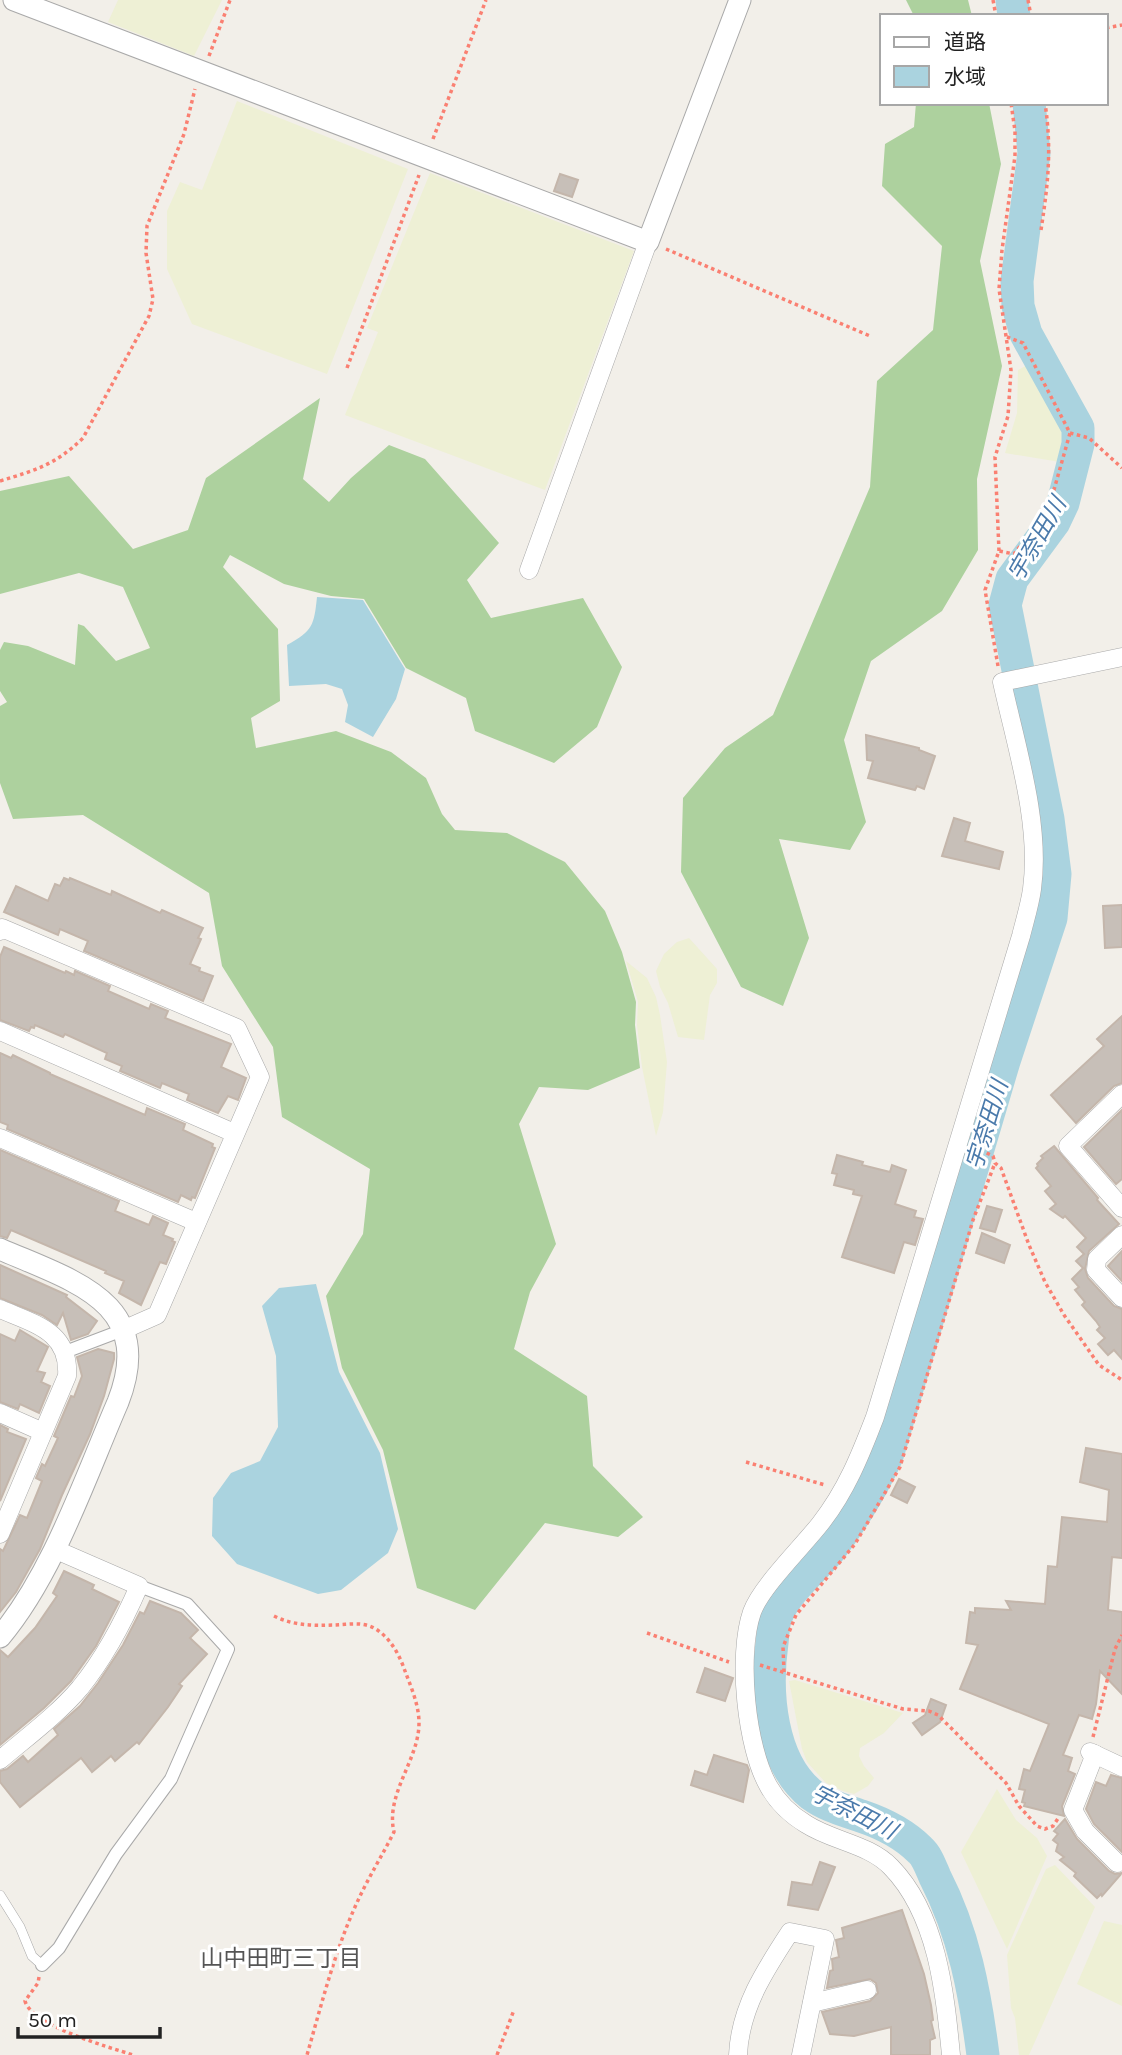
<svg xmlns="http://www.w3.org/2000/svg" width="1122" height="2055" font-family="Karla,'Noto Sans JP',sans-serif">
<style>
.farmland{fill:#eef0d5}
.forest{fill:#add19e}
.water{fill:#aad3df}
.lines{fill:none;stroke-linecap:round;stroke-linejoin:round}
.river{stroke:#aad3df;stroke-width:33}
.building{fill:#c7bfb8;stroke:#c4b6ab;stroke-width:2}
.service-casing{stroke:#a9a9a9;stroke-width:10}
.pedestrian-casing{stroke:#a9a9a9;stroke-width:14}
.minor-casing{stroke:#a9a9a9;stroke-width:19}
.tertiary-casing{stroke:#a9a9a9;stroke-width:23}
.path{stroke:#fa8072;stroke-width:3.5;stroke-dasharray:3.5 3.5;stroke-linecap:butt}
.service{stroke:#fff;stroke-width:9}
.pedestrian{stroke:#fff;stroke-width:12}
.minor{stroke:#fff;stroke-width:18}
.tertiary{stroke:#fff;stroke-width:21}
.labels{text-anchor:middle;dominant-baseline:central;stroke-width:6;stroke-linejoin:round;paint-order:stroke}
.water-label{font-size:23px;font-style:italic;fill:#4a7aab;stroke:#fff}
.neighbourhood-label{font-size:23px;fill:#555;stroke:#fff}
</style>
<rect width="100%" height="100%" fill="#f2efe9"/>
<g class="farmland">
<path d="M118,0H222L194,56L108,22Z"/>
<path d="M237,101L408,169L327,374L192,324L167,269V211L180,182L202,190Z"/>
<path d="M430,173L634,251L545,490L345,415L378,332L367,328Z"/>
<path d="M1029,364L1054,406L1066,435L1060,462L1005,453L1017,413L1018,370Z"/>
<path d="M689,938L717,969V983L710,995L704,1040L678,1037L668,1003L660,987L656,971L664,954L677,942Z"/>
<path d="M626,961L647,978L656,997L660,1015L667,1062L663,1112L656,1136L642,1067L637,1025L638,1002Z"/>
<path d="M795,1680L903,1713L884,1733L860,1748L859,1756L864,1766L874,1778L868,1786L854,1794L843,1791L826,1783L807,1762L802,1749L789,1681Z"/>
<path d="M997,1789L1016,1820L1037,1838L1047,1856L1007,1949L961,1852Z"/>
<path d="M1055,1865L1095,1907L1029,2055H1019L1015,2018L1011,2008L1007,1955L1046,1869Z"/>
<path d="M1104,1921L1122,1925V2006L1077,1984Z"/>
</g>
<g class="forest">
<path d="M906,0H968L972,16H914Z"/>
<path d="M916,103H989L1001,164L980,261L1002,366L977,479L978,550L942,611L871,661L844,740L866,822L850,850L779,839L809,938L783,1006L741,987L681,872L683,798L725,748L773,715L870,487L877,381L933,330L942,246L882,186L885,144L914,127Z"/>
<path d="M320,398L303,479L329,502L351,478L389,445L425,459L499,543L467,580L491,618L583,598L622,667L597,727L554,763L475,731L466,698L406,668L364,599L331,596L284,584L230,555L223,567L278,629L280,701L251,718L256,748L336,731L391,752L426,778L442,814L455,830L507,833L565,862L605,911L622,952L636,1002L635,1025L640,1068L588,1090L539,1087L519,1124L556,1244L530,1292L514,1349L587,1396L593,1466L643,1517L618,1537L545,1523L475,1610L417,1588L383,1450L342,1368L326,1296L363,1234L370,1169L282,1117L273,1047L222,966L209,893L83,815L13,819L0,783V706L7,702L0,691V650L4,642L28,646L75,665L78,624L84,626L116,661L150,648L123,587L79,573L0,594V491L69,476L133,549L188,530L206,478Z"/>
</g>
<g class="water">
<path d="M317,597L363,600L405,669L396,699L373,737L345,722L348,705L342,689L326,684L289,686L287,645C313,631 314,625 317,597Z"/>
<path d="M316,1284L339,1372L380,1453L398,1529L388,1553L341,1590L318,1594L237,1564L212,1536L213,1498L231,1473L260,1461L278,1427L276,1356L262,1306L279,1288Z"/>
</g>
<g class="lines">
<g class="river">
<path d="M1012,0L1014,16"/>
<path d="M983,2055C975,1993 964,1933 935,1877C931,1868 927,1856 920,1850C904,1834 882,1823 861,1816C844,1810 827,1806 812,1795C770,1762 765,1692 772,1643C773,1635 773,1624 776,1617C786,1591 812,1571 829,1551C852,1521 871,1490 887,1456L1004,1061L1051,918L1055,874L1048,819L1005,605L1012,579L1054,522L1063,503L1078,444V428L1026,334L1018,306L1017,281L1034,153L1029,103"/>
</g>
</g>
<g class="building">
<path d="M560,174L578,180L572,197L554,191Z"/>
<path d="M866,735L919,748V750L935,756L924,789L917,786L915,790L868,778L873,761L867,760Z"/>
<path d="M954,818L970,823L965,841L1003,852L999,869L942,856Z"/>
<path d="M64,878L69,880L70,878L111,895L112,891L160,913L162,910L203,928L198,938L201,939L190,964L200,968L199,971L213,976L203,1001L84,951L88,941L60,929L58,935L4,912L16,886L48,901L55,884L60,886Z"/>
<path d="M1122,905V947L1105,948L1103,906Z"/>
<path d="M4,947L65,973L66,971L74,975L75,971L110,986L108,991L149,1009L151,1004L168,1011L165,1018L231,1044L221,1067L246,1078L238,1100L228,1096L218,1113L187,1100L189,1094L162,1083L160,1088L120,1071L122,1066L105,1059L107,1053L65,1034L63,1037L35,1025L34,1028L31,1027L29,1031L0,1020V957Z"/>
<path d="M1122,1016V1083L1114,1086L1076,1123L1051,1095L1104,1046L1097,1039Z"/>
<path d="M0,1053L11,1058L13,1055L50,1073V1074L145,1115L147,1108L185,1124L183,1130L213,1144L212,1147L215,1148L195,1198L192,1197L191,1200L181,1195L178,1202L7,1129L8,1125L0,1122Z"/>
<path d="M1122,1110V1179L1116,1184L1084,1147Z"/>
<path d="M1054,1146L1098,1198L1097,1200L1119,1224L1089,1251L1085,1269L1088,1278L1114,1306L1122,1309V1359L1114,1350L1108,1355L1098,1344L1105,1338L1097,1330L1100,1327L1096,1321L1082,1305L1085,1302L1075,1290L1079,1287L1072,1279L1083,1268L1076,1261L1084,1254L1077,1247L1086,1238L1065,1216L1063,1218L1050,1209L1056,1204L1045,1191L1051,1186L1036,1168L1038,1166L1037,1164L1043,1158L1041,1156Z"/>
<path d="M0,1150L119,1201L115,1211L149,1225L153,1216L168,1223L163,1235L173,1239L172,1241L175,1242L166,1264L160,1262L141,1305L119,1293L124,1281L105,1273L106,1271L11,1230L7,1238L0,1236Z"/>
<path d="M837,1155L863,1162L862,1165L890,1172L892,1165L906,1170L895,1204L916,1211L914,1217L923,1219L915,1245L904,1242L894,1273L842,1257L862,1196L853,1194L854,1190L834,1185L837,1174L832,1173Z"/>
<path d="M987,1206L1002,1210L995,1232L980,1228Z"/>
<path d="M982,1233L1010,1245L1004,1263L976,1253Z"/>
<path d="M1122,1251V1281L1108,1266Z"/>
<path d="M0,1265L67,1295L66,1297L97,1321L88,1334L71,1340L63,1313L57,1325L42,1315L0,1298Z"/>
<path d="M20,1330L48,1347L37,1371L45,1373L41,1382L50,1386L39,1413L20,1404L18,1409L0,1402V1334L15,1341Z"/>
<path d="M98,1349L114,1353V1359L104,1396L90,1434L62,1495L40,1549L16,1592L0,1612V1549L3,1551L20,1515L27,1518L42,1481L36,1478L42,1464L45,1466L58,1438L54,1436L71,1396L74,1397L82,1376L77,1357Z"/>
<path d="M0,1425L8,1429L7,1432L26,1439L0,1501Z"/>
<path d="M1086,1448L1122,1454V1558L1112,1557L1108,1610L1122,1612V1694L1100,1671L1096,1704L1092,1719L1079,1715L1063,1755L1072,1758L1068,1771L1075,1774L1062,1806L1064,1816L1024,1806L1025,1803L1022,1802L1025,1790L1019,1789L1024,1769L1030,1771L1049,1724L960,1689L978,1645L966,1643L970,1612L975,1613V1608L1011,1610L1006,1601L1045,1604L1048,1566L1057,1567L1062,1517L1107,1522L1109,1490L1080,1482Z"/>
<path d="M899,1479L915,1487L907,1503L891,1495Z"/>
<path d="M64,1571L94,1585L92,1589L119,1602L96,1646L71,1681L44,1708L0,1745V1650L8,1657L35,1628L57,1596L53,1593Z"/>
<path d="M150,1601L181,1613L198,1630L190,1638L207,1654L179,1684L182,1686L168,1707L139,1744L137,1742L115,1761L111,1756L92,1772L81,1758L20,1807L0,1782V1771L7,1769L23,1756L28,1762L58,1735L54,1729L80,1706L98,1683L123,1645L140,1612L144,1614Z"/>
<path d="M705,1668L733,1678L725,1701L697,1692Z"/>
<path d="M931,1699L946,1705L940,1722L922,1735L913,1723L925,1715Z"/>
<path d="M714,1755L747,1765L749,1770L743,1802L691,1785L695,1771L707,1775Z"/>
<path d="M1111,1775L1122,1778V1852L1094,1824L1086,1809L1096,1782L1106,1786Z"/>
<path d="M1065,1819L1077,1839L1109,1871L1115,1874L1122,1873L1102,1896L1101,1894L1097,1898L1074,1876L1076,1873L1060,1860L1064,1857L1056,1851L1058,1844L1053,1840L1058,1834L1054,1831Z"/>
<path d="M820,1862L835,1867L818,1910L788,1905L792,1882L812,1885Z"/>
<path d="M902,1910L924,1974L931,2005L933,2020L931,2021L935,2038L930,2040V2055H891V2027L854,2036L830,2034L822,2012L870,2001L878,1993L876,1983L870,1979L827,1988L830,1971L833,1970L832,1959L839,1957L836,1940L844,1938L842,1928Z"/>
</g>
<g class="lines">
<defs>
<path id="service" d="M0,1895L20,1927L32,1956L42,1965"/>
<g id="pedestrian">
<path d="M65,1352L123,1330"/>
<path d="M42,1965L59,1948L116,1854L171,1779L228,1649L187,1604L139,1586"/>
</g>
<g id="minor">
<path d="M529,570L648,242"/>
<path d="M0,931L2,928L237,1028L260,1077L157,1315L123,1330"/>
<path d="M0,1031L234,1133"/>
<path d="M1122,1094L1068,1146L1122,1208"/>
<path d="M0,1138L196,1222"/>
<path d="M1122,1235L1097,1259L1096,1270L1122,1298"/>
<path d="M0,1309C34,1324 70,1331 67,1376L0,1534"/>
<path d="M0,1413L43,1432"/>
<path d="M1090,1752L1122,1767"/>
<path d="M1095,1754L1073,1810L1085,1831L1117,1863"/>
<path d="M0,1760C27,1737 57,1715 80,1688C105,1657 123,1623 139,1586L54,1549"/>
<path d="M812,2003L867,1990"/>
<path d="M738,2055C740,2008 765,1970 790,1932L825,1939L801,2055"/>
<path d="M951,2055C945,1992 937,1914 891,1867C869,1844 832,1841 806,1824C791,1815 778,1803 769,1787C746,1748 737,1655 752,1612C761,1587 802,1547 820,1524C846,1491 860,1456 875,1417L1021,936C1025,920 1030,904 1032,889C1041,823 1016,746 1002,682L1122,657"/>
</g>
<g id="tertiary">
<path d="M14,0L648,242L740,0"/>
<path d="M0,1249C73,1281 157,1302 118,1402C85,1478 53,1574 0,1637"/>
</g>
</defs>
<use href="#service" class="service-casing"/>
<use href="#pedestrian" class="pedestrian-casing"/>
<use href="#minor" class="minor-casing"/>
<use href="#tertiary" class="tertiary-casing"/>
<g class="path">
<path d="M993,0L996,16"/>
<path d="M1028,0L1031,16"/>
<path d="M1106,28L1122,25"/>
<path d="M209,56L230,0"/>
<path d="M433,139L486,0"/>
<path d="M1041,230C1048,184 1052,150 1045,103"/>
<path d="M666,249L870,336"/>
<path d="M347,368L419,175"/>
<path d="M1070,433L1089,438L1122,468"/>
<path d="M0,481C36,470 55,465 83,438L149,316L153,299L146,253L147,226L184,134L195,89"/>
<path d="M999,551L995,457L1008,416L1011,370L999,289L1002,250L1015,156V131L1011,103"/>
<path d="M998,666L985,590L999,551L1014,554L1048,511L1070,433L1023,343L1007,337"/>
<path d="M974,1147L993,1156L995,1163L1001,1168L1029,1245L1045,1282L1064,1315L1099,1365L1122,1380"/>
<path d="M746,1462L825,1485"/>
<path d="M274,1616C292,1625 311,1626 332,1625C346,1625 361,1621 374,1628C390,1637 399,1654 405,1671C411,1687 419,1705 419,1723C419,1760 385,1794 394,1832C384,1852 373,1870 363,1890C337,1942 323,1999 307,2055"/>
<path d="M647,1633L729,1662"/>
<path d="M760,1665L903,1709L929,1711L938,1715L1006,1783L1019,1806L1037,1826L1045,1829L1053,1826L1059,1817"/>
<path d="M784,1672L783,1647L796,1615L855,1544L900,1467L973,1220L995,1163"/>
<path d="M1093,1737L1115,1649L1122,1635"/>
<path d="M39,1977L38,1983L25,2001C32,2026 109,2047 133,2055"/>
<path d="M497,2055L514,2010"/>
</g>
<use href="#service" class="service"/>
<use href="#pedestrian" class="pedestrian"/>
<use href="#minor" class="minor"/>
<use href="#tertiary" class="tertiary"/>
</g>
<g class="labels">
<g class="water-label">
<text transform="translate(1037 539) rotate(-60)">宇奈田川</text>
<text transform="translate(987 1125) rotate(-73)">宇奈田川</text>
<text transform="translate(854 1812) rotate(27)">宇奈田川</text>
</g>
<g class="neighbourhood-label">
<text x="281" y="1958">山中田町三丁目</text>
</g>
</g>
<rect x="880" y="14" width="228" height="91" fill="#ffffff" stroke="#a7a7a7" stroke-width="2"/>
<rect x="894" y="37" width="35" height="10" fill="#ffffff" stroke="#a7a7a7" stroke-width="2"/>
<text x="944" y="49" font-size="21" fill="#222222">道路</text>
<rect x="894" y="66" width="35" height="21" fill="#aad3df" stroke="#a7a7a7" stroke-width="2"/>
<text x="944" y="84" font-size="21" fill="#222222">水域</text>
<path d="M18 2027v10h142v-10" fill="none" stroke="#222222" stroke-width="3.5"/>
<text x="28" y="2027" font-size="21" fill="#222222" stroke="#ffffff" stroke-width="5" paint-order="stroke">50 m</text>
</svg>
